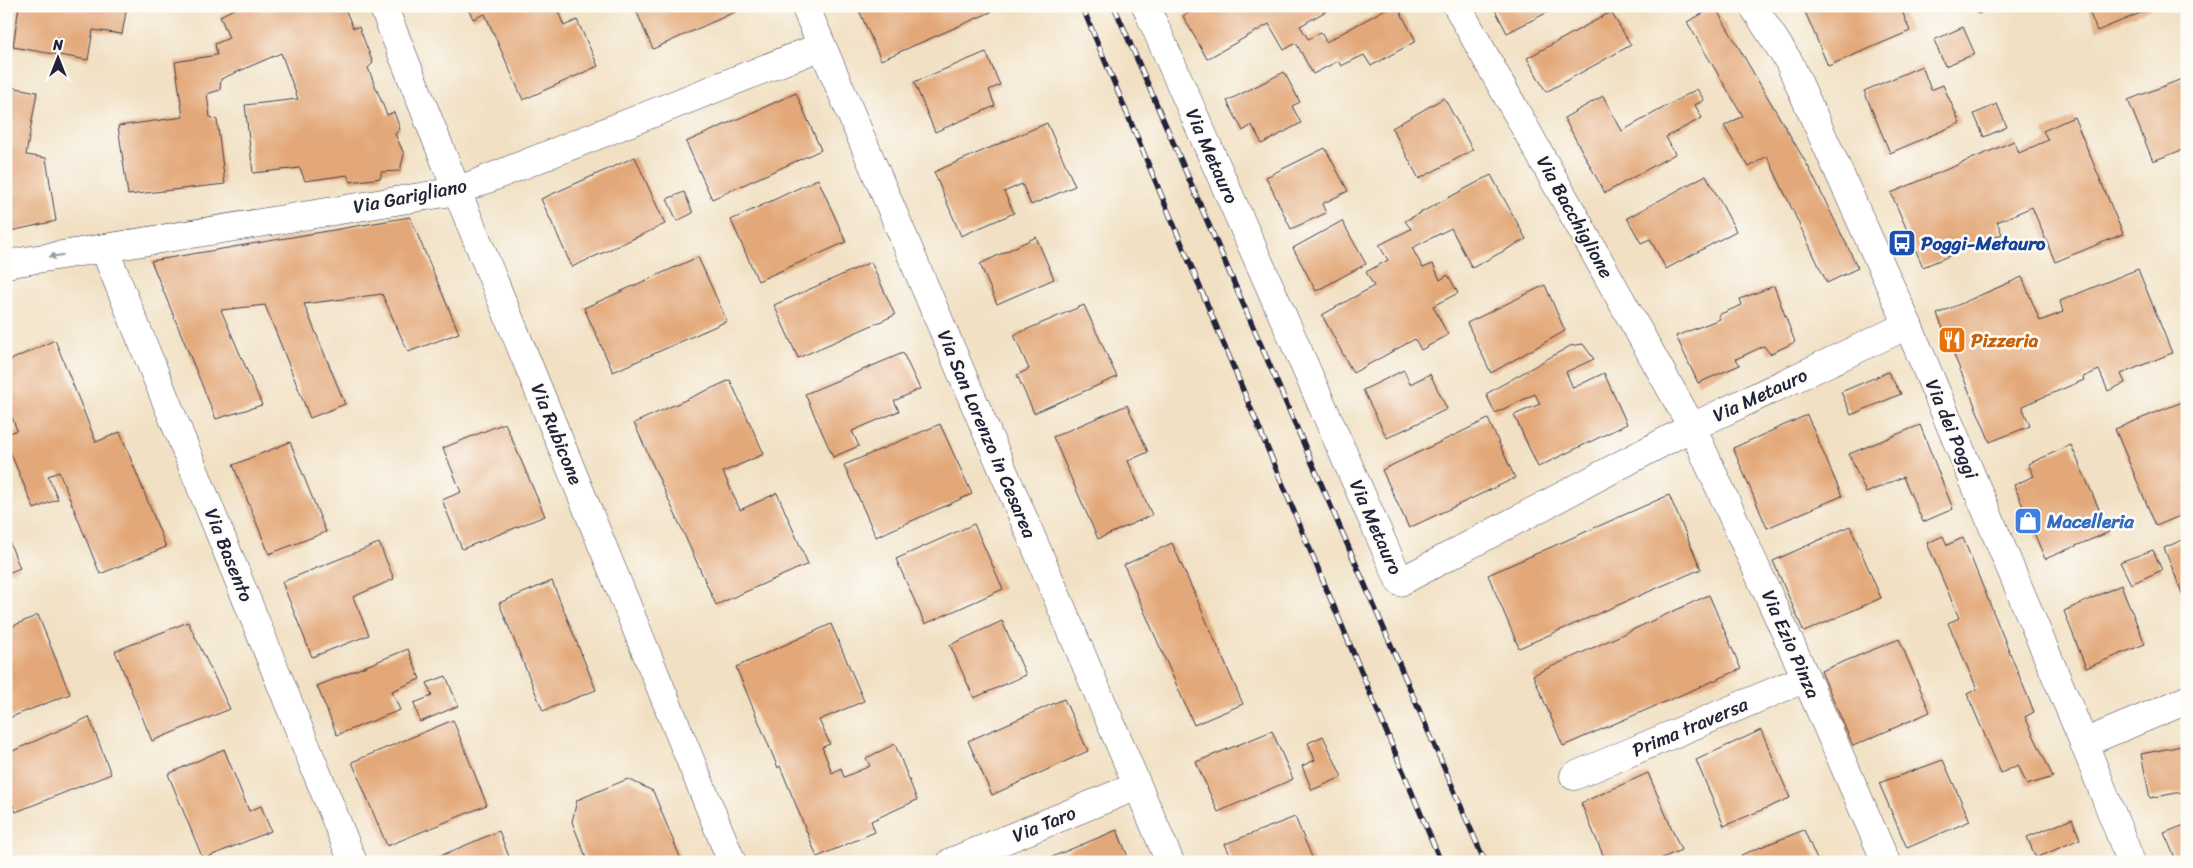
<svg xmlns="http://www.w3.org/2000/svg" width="2193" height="868" font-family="Sriracha,sans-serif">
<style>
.building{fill:#e3a879}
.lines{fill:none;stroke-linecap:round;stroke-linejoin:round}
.minor-casing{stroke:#413e4f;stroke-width:29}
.minor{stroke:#fff;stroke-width:28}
.rail-casing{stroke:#22223b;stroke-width:5.5}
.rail{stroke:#fdfcf7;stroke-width:4;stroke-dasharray:11;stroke-linecap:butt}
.oneway{fill:#9c9ca7}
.labels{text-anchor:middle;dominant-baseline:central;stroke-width:5;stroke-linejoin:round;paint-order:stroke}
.street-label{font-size:19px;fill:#22223b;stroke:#fdfcf7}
.transit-label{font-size:19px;font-weight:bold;fill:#164399;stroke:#fdfcf7;text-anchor:start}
.food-label{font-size:19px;font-weight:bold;fill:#c56008;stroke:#fdfcf7;text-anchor:start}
.shop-label{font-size:19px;font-weight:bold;fill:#366cbe;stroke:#fdfcf7;text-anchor:start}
</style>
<rect width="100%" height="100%" fill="#fdfcf7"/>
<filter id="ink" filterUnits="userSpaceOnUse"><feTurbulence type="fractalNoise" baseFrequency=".02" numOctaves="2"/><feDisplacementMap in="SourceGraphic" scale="10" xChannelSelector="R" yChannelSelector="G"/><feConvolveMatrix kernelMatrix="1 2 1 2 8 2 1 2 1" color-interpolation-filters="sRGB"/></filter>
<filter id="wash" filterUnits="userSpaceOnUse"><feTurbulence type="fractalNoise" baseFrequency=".0096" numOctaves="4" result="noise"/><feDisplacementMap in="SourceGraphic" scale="20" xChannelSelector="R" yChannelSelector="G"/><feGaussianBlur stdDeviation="1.12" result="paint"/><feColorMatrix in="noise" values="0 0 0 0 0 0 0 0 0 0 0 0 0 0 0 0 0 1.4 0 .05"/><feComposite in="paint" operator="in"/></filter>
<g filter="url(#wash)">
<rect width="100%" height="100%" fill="#f1e0c3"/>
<g id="blocks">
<g class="building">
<path d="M19,6H127L122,34L93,30L88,60L13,47Z"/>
<path d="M240,6H344L353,28L359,27L373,63L368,68L387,115L394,112L400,129L395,134L404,154L400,171L381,172V178L351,182L347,175L305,181L300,168L253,173L245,105L298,99L281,53L221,79L220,90L207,94L210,117L217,120L225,184L128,195L118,126L183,117L175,62L217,55L215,44L229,38L220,16Z"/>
<path d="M467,6H556L564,26L577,20L598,66L523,100L485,14L473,19Z"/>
<path d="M634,6H748L653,49Z"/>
<path d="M857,6H988L991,12L881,60Z"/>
<path d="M1201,6H1268L1270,8L1273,6H1335L1300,26L1308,39L1321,32L1326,42L1391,6H1397L1416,41L1371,66L1364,55L1341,66L1338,61L1313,74L1296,43L1284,50L1269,24L1207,59L1183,16Z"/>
<path d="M1493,6H1560L1507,33Z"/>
<path d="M1811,6H1900L1910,31L1828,66L1804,9Z"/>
<path d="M1974,6H1995L1978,14Z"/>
<path d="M2087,6H2157L2097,31Z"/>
<path d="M1715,7L1809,168L1858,268L1827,283L1767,156L1749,167L1724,126L1743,116L1687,22Z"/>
<path d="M1611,12L1631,45L1546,92L1527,58Z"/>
<path d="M1963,27L1975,54L1945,66L1934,40Z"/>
<path d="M986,52L1000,85L989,90L995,106L935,132L914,82Z"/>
<path d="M1922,66L1931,90L1943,85L1960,123L1890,153L1864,91Z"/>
<path d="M1284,72L1300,102L1292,106L1301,123L1262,144L1252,125L1243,131L1227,101Z"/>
<path d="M2187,77V148L2153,161L2128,100Z"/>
<path d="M6,86L37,92L26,155L46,158L56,221L6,232Z"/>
<path d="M1697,89L1704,100L1695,105L1702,118L1666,137L1675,154L1605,193L1564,118L1603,96L1622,131Z"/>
<path d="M796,93L821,150L712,199L686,142Z"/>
<path d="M1444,98L1473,150L1419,179L1392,128Z"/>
<path d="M1997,104L2007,127L1984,137L1974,114Z"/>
<path d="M2074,117L2123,234L2055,262L2032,207L1997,222L2002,234L1923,267L1891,193L2014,141L2019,153L2048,140L2043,131Z"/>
<path d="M1047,123L1075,186L1031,205L1022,184L1004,192L1014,213L961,236L934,172Z"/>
<path d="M1325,148L1348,191L1322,204L1326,213L1291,229L1266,177Z"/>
<path d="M635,157L665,224L572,267L541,199Z"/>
<path d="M1491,175L1526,239L1472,268L1451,228L1412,248L1423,268L1433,264L1440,280L1448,275L1458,293L1433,306L1448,335L1421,350L1415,339L1353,373L1322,315L1374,286L1366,272L1388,260L1379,245L1411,229L1405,221Z"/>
<path d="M1706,175L1736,231L1666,269L1650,239L1641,243L1627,218Z"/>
<path d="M818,179L846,242L758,281L731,220Z"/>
<path d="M684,192L693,213L677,221L667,199Z"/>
<path d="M410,217L459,333L408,352L382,294L304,304L345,404L310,418L265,305L221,310L262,405L216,419L151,261Z"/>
<path d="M1342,221L1366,264L1316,291L1293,248Z"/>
<path d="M1036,237L1054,279L997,304L980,264Z"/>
<path d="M698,257L727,321L613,372L584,308Z"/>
<path d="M871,262L895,315L798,358L774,305Z"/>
<path d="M2138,269L2172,353L2121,374L2125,383L2108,391L2099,370L2083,377L2084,380L2022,406L2030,426L1990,442L1937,314L2022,277L2040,321L2063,312L2060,301Z"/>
<path d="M1545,285L1565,331L1491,373L1467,323Z"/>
<path d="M1774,286L1795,342L1770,354L1764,346L1736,359L1740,365L1698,383L1676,336L1720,319L1718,315L1742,305L1740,299Z"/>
<path d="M1084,305L1117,377L1034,413L1017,375L1029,369L1014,335Z"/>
<path d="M55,340L96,442L120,432L166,547L100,574L59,472L48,476L58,499L34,509L6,442V435L17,430L6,403V362Z"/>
<path d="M1583,344L1594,359L1566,372L1573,388L1604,373L1627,424L1538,467L1514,415L1540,404L1535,394L1495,413L1486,394L1570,346Z"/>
<path d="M903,353L920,389L894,401L899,411L852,431L859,446L833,457L805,394Z"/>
<path d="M1404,370L1410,384L1430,374L1447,409L1387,438L1363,390Z"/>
<path d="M1888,372L1901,394L1851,415L1841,392Z"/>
<path d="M730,380L764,454L723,472L740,510L777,493L808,564L716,605L634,423Z"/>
<path d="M2187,400V513L2156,526L2115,429Z"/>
<path d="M1127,405L1148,452L1128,461L1152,515L1098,539L1053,437Z"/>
<path d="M1807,415L1842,496L1767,528L1733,448Z"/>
<path d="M1488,419L1515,478L1409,528L1382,470Z"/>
<path d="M505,423L545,516L462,549L442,500L461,492L443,448Z"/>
<path d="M940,424L972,494L876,537L844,465Z"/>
<path d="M1920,425L1953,509L1923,522L1903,477L1866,493L1849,454Z"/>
<path d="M290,442L326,532L269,554L233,465Z"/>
<path d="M2071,445L2109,532L2045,559L2014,485L2034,476L2028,464Z"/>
<path d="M1669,495L1701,569L1519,648L1488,575Z"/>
<path d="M974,524L1003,589L925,624L896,559Z"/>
<path d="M1850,526L1881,598L1804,632L1773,561Z"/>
<path d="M6,534L20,568L6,574Z"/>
<path d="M1943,536L1947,545L1963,538L2034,712L2025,717L2053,777L2027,785L2018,765L2001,773L1967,694L1977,689L1948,623L1959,618L1927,543Z"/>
<path d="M2187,538V605L2164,548Z"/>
<path d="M379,543L394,579L353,597L369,635L312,657L282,582Z"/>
<path d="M1172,543L1243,704L1194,725L1124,565Z"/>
<path d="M2153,550L2162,570L2131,584L2120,562Z"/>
<path d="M552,581L596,690L543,711L499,603Z"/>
<path d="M2121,585L2145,644L2086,668L2064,611Z"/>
<path d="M1709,595L1741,669L1563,746L1533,675Z"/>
<path d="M38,615L70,694L6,719V629Z"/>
<path d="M1002,621L1026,675L974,698L950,645Z"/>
<path d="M188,622L230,709L152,741L115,651Z"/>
<path d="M831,624L864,701L819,720L830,744L822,747L832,773L841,768L844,777L870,766L866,758L895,744L917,800L871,821L875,832L817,857L780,766L778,768L736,667Z"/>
<path d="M1899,639L1930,712L1853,746L1821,671Z"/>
<path d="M408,649L420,679L392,691L400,710L337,735L317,686Z"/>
<path d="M446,676L458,706L420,722L414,703L432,696L427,683Z"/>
<path d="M1064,699L1088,751L992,795L968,741Z"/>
<path d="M89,717L111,774L16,812L6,790V754Z"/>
<path d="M453,720L487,805L387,846L352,762Z"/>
<path d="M1761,730L1790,798L1724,826L1696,760Z"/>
<path d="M1272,731L1293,779L1218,812L1196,762Z"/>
<path d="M1323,736L1342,777L1312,790L1302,766L1315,760L1308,743Z"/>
<path d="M2187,745V791L2150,798L2141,754Z"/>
<path d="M224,749L249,811L261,806L271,831L203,859L168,774Z"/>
<path d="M1943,760L1970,821L1907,848L1879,783Z"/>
<path d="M1648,773L1681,850L1653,862H1606L1581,803Z"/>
<path d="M628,779L653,791L682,862H588L572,822L577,800Z"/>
<path d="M1295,817L1314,862H1233L1225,844Z"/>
<path d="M2072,819L2080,839L2036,858L2027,837Z"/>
<path d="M2187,824V862H2177L2164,833Z"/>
<path d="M1117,830L1130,862H1040Z"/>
<path d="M1804,830L1818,862H1744L1741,855Z"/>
<path d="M499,831L511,862H426Z"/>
</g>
</g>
</g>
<g filter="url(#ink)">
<use href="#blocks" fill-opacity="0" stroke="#413e4f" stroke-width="1"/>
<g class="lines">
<defs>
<g id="minor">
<path d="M383,6L457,191L732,862"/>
<path d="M805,6L1170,862"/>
<path d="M1146,6L1400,582L1692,427L1908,325"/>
<path d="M1457,6L1692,427L1806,678L1886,862"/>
<path d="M1753,6L1789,62L1908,325L2084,743L2131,862"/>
<path d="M104,248L353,862"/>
<path d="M6,264L457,191L822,46"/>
<path d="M2084,743L2187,700"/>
<path d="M1574,776L1806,678"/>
<path d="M951,862L1137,786"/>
</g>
</defs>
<use href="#minor" class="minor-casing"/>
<use href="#minor" class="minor"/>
<defs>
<g id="rail">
<path d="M1082,6L1441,862"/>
<path d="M1114,6L1485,862"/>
</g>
</defs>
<use href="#rail" class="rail-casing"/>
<use href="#rail" class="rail"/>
</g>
<defs><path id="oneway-solid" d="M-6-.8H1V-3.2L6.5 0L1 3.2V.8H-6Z" transform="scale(1.25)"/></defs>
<use class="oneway" href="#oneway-solid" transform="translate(56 256) rotate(171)"/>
</g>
<defs>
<symbol id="bus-square" viewBox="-11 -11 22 22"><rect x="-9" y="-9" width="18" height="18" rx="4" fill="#1a4fb4" stroke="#fdfcf7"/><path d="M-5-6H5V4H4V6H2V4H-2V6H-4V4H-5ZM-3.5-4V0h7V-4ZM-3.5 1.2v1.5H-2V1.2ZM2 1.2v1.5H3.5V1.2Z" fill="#fff"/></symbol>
<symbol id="restaurant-square" viewBox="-11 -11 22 22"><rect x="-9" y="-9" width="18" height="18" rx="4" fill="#e8710a" stroke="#fdfcf7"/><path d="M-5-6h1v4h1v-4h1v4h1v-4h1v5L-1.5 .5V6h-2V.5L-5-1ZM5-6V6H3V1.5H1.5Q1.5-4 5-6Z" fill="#fff"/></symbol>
<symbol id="shop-square" viewBox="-11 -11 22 22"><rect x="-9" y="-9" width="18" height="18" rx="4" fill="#3f7fe0" stroke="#fdfcf7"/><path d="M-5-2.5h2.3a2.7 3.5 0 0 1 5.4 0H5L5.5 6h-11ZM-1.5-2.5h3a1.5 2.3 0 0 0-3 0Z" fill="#fff"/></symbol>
</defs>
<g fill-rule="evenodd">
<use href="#bus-square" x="1886" y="227" width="32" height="32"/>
<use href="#restaurant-square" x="1936" y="324" width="32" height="32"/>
<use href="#shop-square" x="2012" y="505" width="32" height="32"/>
</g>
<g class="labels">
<g class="street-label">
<text transform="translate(1212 156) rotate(66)">Via Metauro</text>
<text transform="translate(410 196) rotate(-11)">Via Garigliano</text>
<text transform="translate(1575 217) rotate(61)">Via Bacchiglione</text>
<text transform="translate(1760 395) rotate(-25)">Via Metauro</text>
<text transform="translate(1952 429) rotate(67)">Via dei Poggi</text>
<text transform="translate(557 434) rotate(68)">Via Rubicone</text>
<text transform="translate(987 434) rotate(67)">Via San Lorenzo in Cesarea</text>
<text transform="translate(1376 527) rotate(66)">Via Metauro</text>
<text transform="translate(229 555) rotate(68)">Via Basento</text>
<text transform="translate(1791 644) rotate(66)">Via Ezio Pinza</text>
<text transform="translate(1690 727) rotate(-23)">Prima traversa</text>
<text transform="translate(1044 824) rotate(-22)">Via Taro</text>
</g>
<g class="transit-label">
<text x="1921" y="243">Poggi-Metauro</text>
</g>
<g class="food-label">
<text x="1971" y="340">Pizzeria</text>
</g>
<g class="shop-label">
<text x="2047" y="521">Macelleria</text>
</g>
</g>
<rect width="2193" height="868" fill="none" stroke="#fdfcf7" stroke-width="25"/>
<g transform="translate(58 58)" stroke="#fdfcf7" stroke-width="4" paint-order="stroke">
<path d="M0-4L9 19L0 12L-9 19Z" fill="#22223b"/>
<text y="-8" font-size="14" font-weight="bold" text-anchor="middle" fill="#22223b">N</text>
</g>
</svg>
